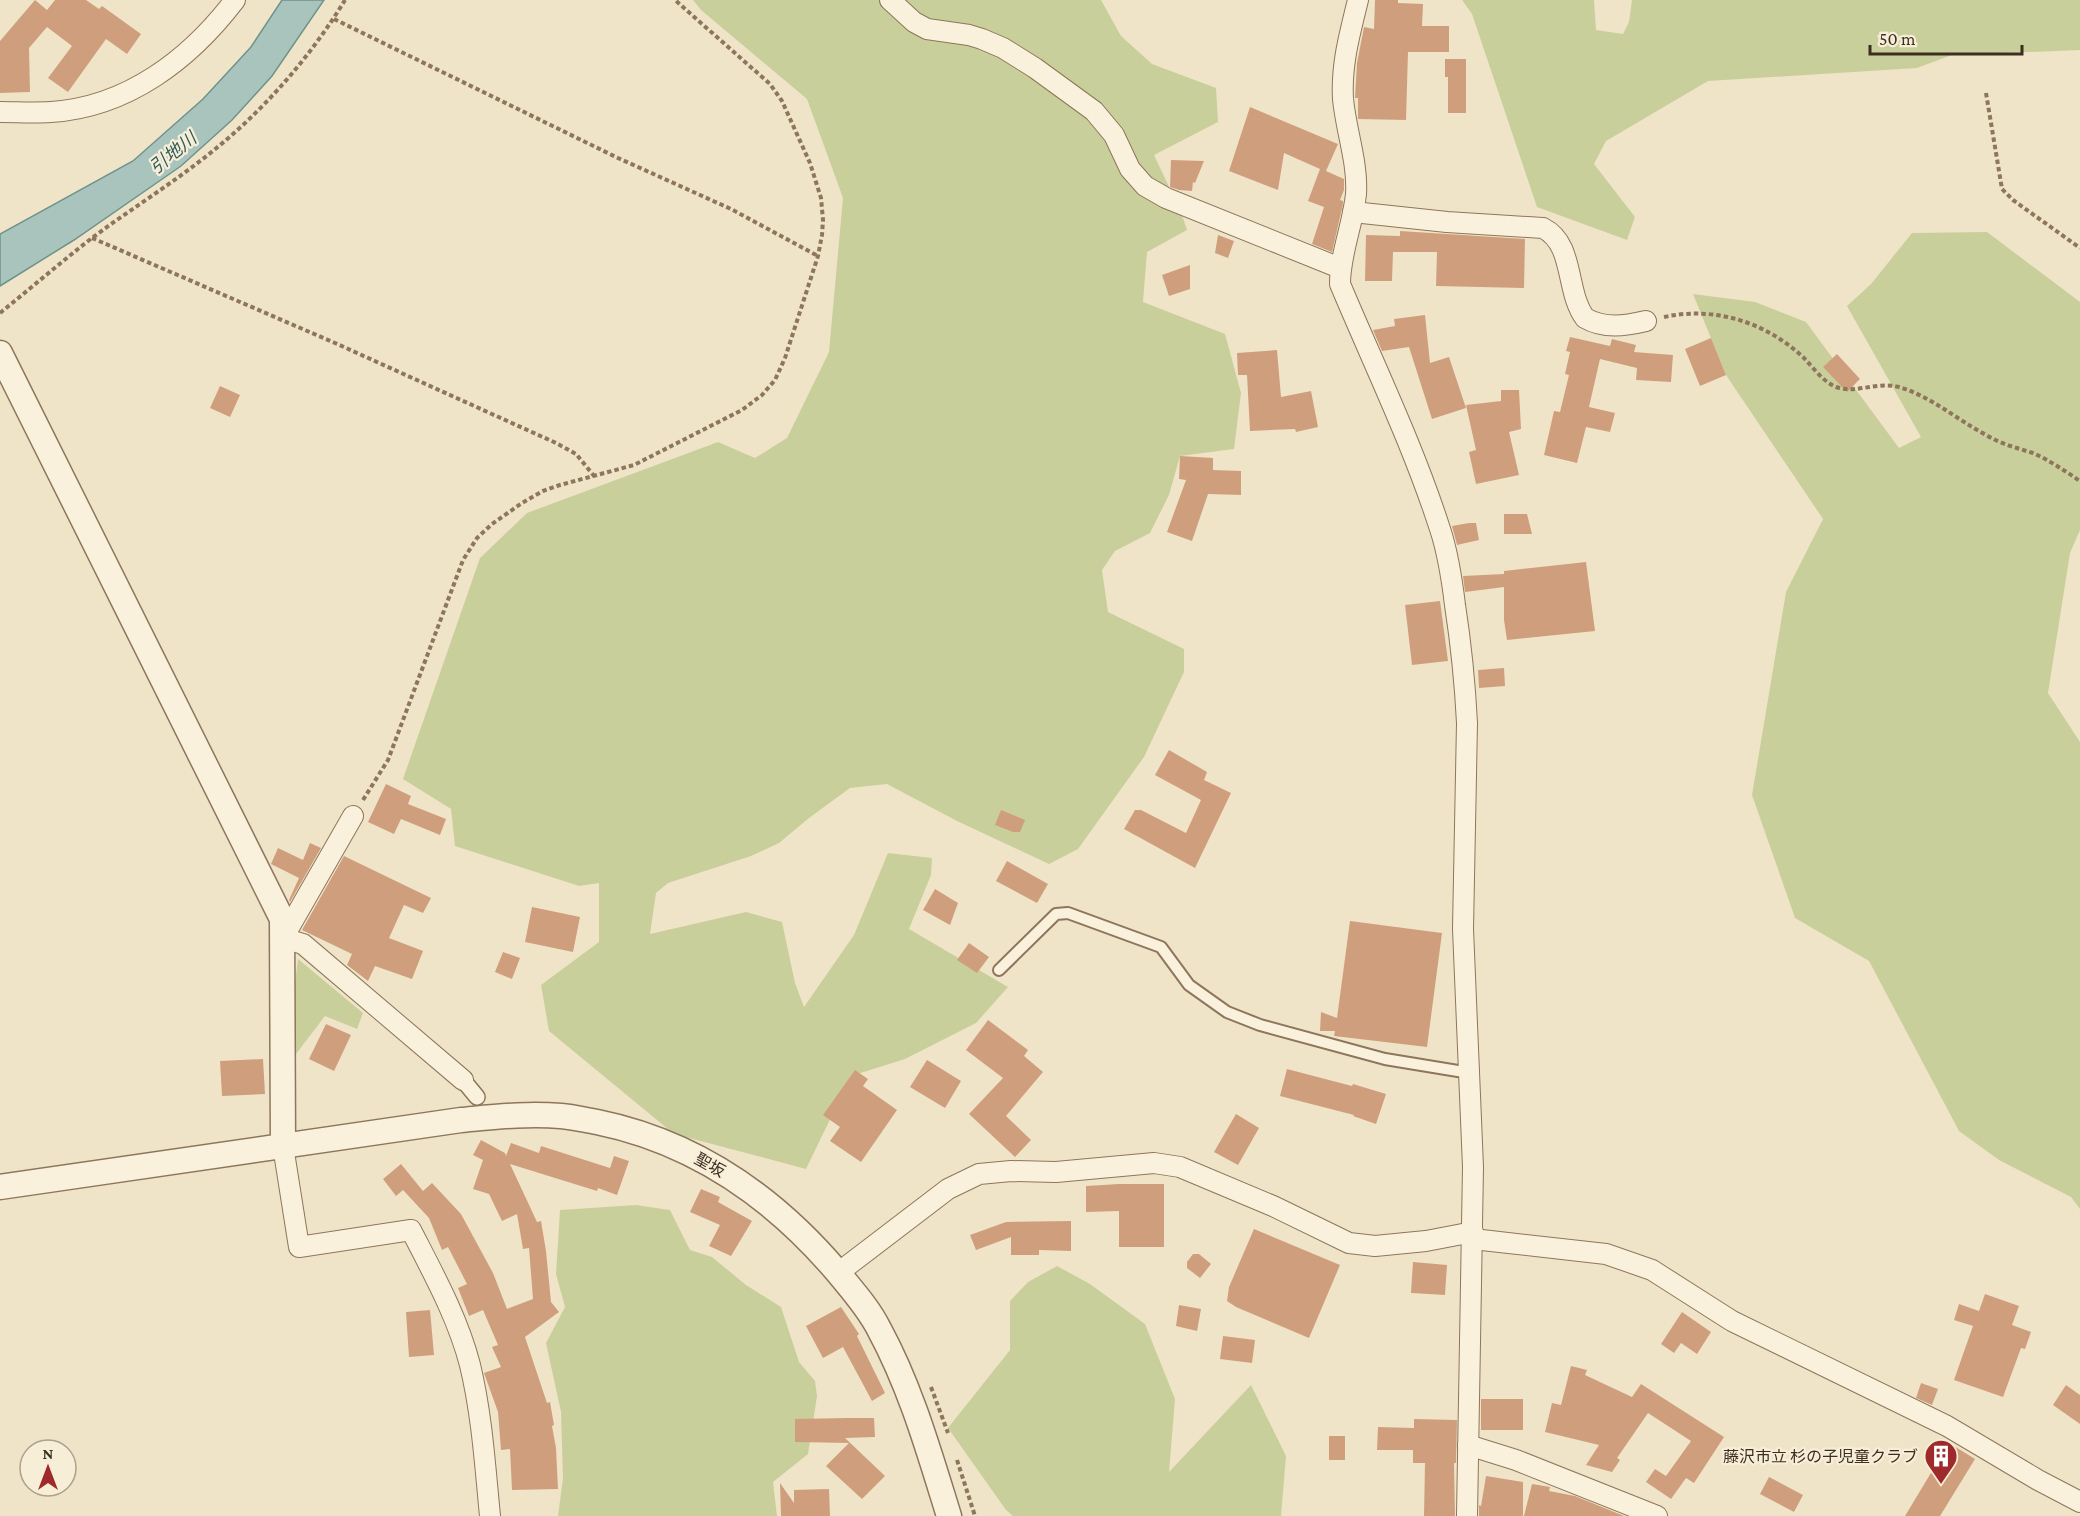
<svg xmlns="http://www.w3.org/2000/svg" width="2080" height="1516" font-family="'Crimson Pro','Noto Sans JP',serif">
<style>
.green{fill:#c9cf9b}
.water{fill:#a9c4bc;stroke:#6f938a;stroke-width:1.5}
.building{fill:#cf9f7d}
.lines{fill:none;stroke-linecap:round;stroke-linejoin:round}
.service-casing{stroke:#8d765c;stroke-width:14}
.pedestrian-casing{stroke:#8d765c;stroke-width:18}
.minor-casing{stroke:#8d765c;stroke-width:22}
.tertiary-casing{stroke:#8d765c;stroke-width:27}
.path{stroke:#8d765c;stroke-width:4;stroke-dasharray:4.5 3;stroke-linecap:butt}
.service{stroke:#faf1dc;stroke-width:10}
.pedestrian{stroke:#faf1dc;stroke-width:15}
.minor{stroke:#faf1dc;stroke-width:20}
.tertiary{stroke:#faf1dc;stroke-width:24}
.labels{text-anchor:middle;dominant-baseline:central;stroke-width:4.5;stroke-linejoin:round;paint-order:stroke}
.street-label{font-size:16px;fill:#3d2e20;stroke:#f7eed8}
.poi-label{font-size:16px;fill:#3d2e20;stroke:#f7eed8;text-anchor:end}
.water-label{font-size:18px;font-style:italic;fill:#2f5d5a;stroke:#f7eed8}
</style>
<rect width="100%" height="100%" fill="#f0e4c8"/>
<g class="green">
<path d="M693,0H1101L1121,36L1152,64L1216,88L1218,122L1154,155L1181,212L1187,230L1147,252L1143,302L1225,334L1241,393L1234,449L1180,456L1169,495L1150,533L1115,551L1102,570L1108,612L1184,649V672L1144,757L1078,849L1049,864L957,821L887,784L850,788L809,818L779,843L751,856L668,883L656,893L650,934L746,912L782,922L795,983L804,1007L854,935L888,853L932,858L931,875L909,929L1008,987L976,1023L905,1059L851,1076L806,1169L674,1134L549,1031L541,985L599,942V883L579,886L455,846L451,809L403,779L480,558L527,513L718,442L755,458L787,438L829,352L843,198L807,99L701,10Z"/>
<path d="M1462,0H1594L1596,30L1623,34L1629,22L1632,0H2080V50L1952,55L1917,68L1708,81L1606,141L1594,164L1635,217L1627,240L1537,207L1472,14Z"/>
<path d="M1987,232L2080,302V530L2070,553L2048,693L2080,742V1209L2071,1197L1999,1160L1959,1131L1869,961L1795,918L1752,795L1786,592L1823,519L1726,375L1693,294L1755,302L1806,322L1899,448L1921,437L1847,306L1871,284L1912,233Z"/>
<path d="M298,959L363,1013L357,1029L325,1016L296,1054L290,1023Z"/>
<path d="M636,1205L670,1210L690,1250L712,1257L746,1285L781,1307L799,1362L815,1381L817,1396L808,1454L773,1482L777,1516H558L563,1478L561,1412L546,1343L565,1307L556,1274L560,1210Z"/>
<path d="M1057,1266L1090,1284L1145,1324L1175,1399L1169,1472L1251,1385L1286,1456L1281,1516H1013L1006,1510L948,1428L1010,1350V1301L1028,1282Z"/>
</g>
<path class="water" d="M282,0H324L272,76L232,120L181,166L74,240L0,286V234L133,161L203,99L251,47Z"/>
<g class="building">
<path d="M35,0L47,10L55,0H86L99,9L102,6L141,34L127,54L106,39L68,92L48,78L72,46L47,27L29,48L30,92L0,93V41Z"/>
<path d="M1375,0H1398V3L1423,4L1422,26H1449V52H1408L1406,120L1358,119V98H1355L1357,63L1364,27L1374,29Z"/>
<path d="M1445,59H1466V113H1448V77H1445Z"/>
<path d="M1250,107L1338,144L1326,171L1344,179V190L1340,200L1343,201V204L1332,252L1312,244L1324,207L1308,201L1320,169L1284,153L1278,190L1229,171Z"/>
<path d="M1171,160L1204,161L1195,183L1193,182L1192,191L1179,190L1170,187Z"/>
<path d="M1400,231L1525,239L1524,288L1436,286L1437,252H1393L1392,281H1365L1366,235L1400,236Z"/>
<path d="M1218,235L1234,241L1228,258L1215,253Z"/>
<path d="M1190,265V289L1169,296L1162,275Z"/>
<path d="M1425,315L1430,363L1449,357L1466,408L1432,419L1409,347L1382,351L1373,330L1395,326L1394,319Z"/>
<path d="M1570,337L1610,346L1612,339L1636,345L1634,352L1673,355L1671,382L1636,380L1637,368L1600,359L1589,407L1615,413L1610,432L1586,427L1577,463L1544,455L1554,411L1560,412L1569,375L1565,374L1570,352L1566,351Z"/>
<path d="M1711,338L1726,375L1700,386L1685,349Z"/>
<path d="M1277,350L1281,397L1311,391L1318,427L1296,432L1295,429L1250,431L1247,375H1238L1237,353Z"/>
<path d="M1837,354L1860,379L1847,392L1823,367Z"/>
<path d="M220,386L240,395L230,417L210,408Z"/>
<path d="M1501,390H1519L1521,429L1509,432L1519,475L1476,484L1469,452L1476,450L1466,405L1501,401Z"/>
<path d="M1180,456L1213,458V470L1241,471V495L1208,494L1192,541L1167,532L1186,480L1179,479Z"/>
<path d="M1504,514H1527L1532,534H1504Z"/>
<path d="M1469,523H1476L1479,540L1457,545L1452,526Z"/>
<path d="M1586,562L1595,631L1507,640L1504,620V587L1465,592L1463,576L1504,574V571Z"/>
<path d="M1440,601L1448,661L1412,665L1405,605Z"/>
<path d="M1504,668L1505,686L1479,688L1478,670Z"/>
<path d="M1169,750L1207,772L1204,780L1231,793L1195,868L1124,829L1135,810H1141L1186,833L1201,800L1155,775Z"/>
<path d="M386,784L411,796L408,804L446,819L440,835L401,819L394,834L368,822Z"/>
<path d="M1001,810L1025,820L1020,832H1013L995,825Z"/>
<path d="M310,843L321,848L290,902L289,900L299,878L271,864L278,848L303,860Z"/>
<path d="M344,856L431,898L423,913L404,905L389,938L423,951L412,979L375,966L368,981L347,965L352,954L302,930Z"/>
<path d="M1007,861L1048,884L1037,903L996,881Z"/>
<path d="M935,889L958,903L950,925L923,910Z"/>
<path d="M532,907L580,917L573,952L525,942Z"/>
<path d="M1350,921L1442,933L1427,1047L1334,1036L1335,1031H1320L1321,1012L1337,1018Z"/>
<path d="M969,943L989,957L977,973L957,960Z"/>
<path d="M503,952L520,958L512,979L495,972Z"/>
<path d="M988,1020L1028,1050L1024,1056L1043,1072L1006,1116L1031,1140L1015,1157L969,1114L1003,1078L966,1050Z"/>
<path d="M326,1024L351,1035L334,1071L309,1059Z"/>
<path d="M263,1059L265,1094L222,1096L220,1061Z"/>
<path d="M927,1060L961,1081L945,1108L910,1087Z"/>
<path d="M1287,1069L1352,1086L1353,1084L1386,1094L1376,1124L1353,1116L1354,1115L1280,1096Z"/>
<path d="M855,1070L868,1079L863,1086L897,1110L861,1162L830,1141L840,1127L823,1115Z"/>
<path d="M1236,1114L1259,1128L1238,1165L1214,1152Z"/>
<path d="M481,1140L505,1153L506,1156L511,1143L539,1153L541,1146L610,1168L614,1156L629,1161L617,1195L598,1188L597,1191L510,1164L537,1222L541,1221L546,1251L551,1302L559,1312L525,1337L547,1403L550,1402L554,1425L552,1426L556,1448L558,1489L512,1490L510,1449L501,1450L498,1412L484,1373L501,1367L492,1347L498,1345L483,1310L469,1316L458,1288L467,1284L448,1247L442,1250L429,1218L403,1190L396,1196L383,1179L401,1164L423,1191L432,1183L461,1214L493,1273L507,1309L533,1299L529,1248L523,1249L517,1214L502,1221L489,1194L473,1189L483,1160L473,1155Z"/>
<path d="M1119,1184H1164V1247H1119V1211L1086,1212V1186Z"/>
<path d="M701,1189L720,1197L718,1202L752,1221L731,1256L709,1246L720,1225L690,1212Z"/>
<path d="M1071,1221V1251L1039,1250V1255H1011V1237L976,1250L970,1235L1006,1222Z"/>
<path d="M1254,1229L1340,1265L1309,1338L1236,1307L1227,1301L1229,1287Z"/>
<path d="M1193,1254H1199L1211,1264L1200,1278L1187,1268V1262Z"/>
<path d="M1413,1262L1447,1265L1445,1295L1411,1293Z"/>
<path d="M1985,1294L2019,1306L2012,1325L2031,1332L2025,1349L2021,1348L2003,1397L1954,1380L1973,1326L1954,1320L1959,1304L1979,1311Z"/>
<path d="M1179,1305L1201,1309L1197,1331L1176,1326Z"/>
<path d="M841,1307L859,1334L857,1336L885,1393L872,1401L843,1347L823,1358L806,1326Z"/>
<path d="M430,1310L434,1355L409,1357L406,1312Z"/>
<path d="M1682,1312L1711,1332L1697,1354L1681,1343L1674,1353L1661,1344Z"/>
<path d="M1223,1336L1255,1340L1252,1363L1220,1359Z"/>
<path d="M1571,1366L1587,1370L1585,1375L1632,1397L1641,1384L1724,1437L1694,1483L1686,1478L1671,1499L1646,1482L1655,1469L1666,1476L1691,1441L1648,1413L1617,1458L1620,1460L1612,1472L1586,1465L1599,1445L1545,1432L1552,1403L1561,1405Z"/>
<path d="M1921,1383L1938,1389L1932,1405L1916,1398Z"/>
<path d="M2066,1385L2080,1395V1424L2053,1405Z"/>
<rect x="1481" y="1399" width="42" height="31"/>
<path d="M846,1418H874L875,1437L845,1438L885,1476L862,1499L826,1466L849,1443L795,1442V1419Z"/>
<path d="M1414,1419L1457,1420L1456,1463H1454L1455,1516H1424L1425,1463H1413V1450H1377L1378,1427L1414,1428Z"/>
<rect x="1329" y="1436" width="16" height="24"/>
<path d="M1949,1443L1975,1459L1940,1516H1905Z"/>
<path d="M1486,1476L1523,1482V1516H1479V1505L1481,1506Z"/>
<path d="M1769,1477L1803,1495L1794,1512L1760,1494Z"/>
<path d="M780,1483L794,1503V1490L829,1489L830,1516H781Z"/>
<path d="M1532,1484L1550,1487L1549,1491L1575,1496L1624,1516H1524Z"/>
</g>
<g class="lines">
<defs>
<path id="service" d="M999,970L1056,914L1068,913L1161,947L1189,985L1227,1012L1260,1025L1385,1059L1470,1073"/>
<path id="pedestrian" d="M463,1080L477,1097"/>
<g id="minor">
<path d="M890,0L914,22L927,29L969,35L982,39L1003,48L1035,68L1094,111L1114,135L1130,169L1145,186L1166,198L1340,268"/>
<path d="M1358,0C1350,33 1341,64 1343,99C1346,131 1358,162 1356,194C1353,225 1340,253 1340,284C1374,365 1413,445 1440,529C1448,553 1452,580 1455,605C1461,644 1465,683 1467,723L1463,929L1473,1167L1467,1516"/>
<path d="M0,112C17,112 34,113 51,112C128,107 190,59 235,0"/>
<path d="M1353,212L1447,222L1543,228C1575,244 1565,291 1585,318C1604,329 1625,326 1646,321"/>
<path d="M353,816L283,938L303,944L463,1080"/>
<path d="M283,1146L299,1247L411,1230C433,1273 458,1318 470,1365C482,1415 485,1465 490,1516"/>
<path d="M1473,1239L1606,1254L1652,1270L1732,1321L1947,1426L2038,1480L2080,1502"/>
<path d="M838,1273L948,1189L979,1174L1011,1171L1056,1172L1154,1163L1180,1167L1273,1206L1349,1243L1375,1246L1426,1241L1473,1232"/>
<path d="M1468,1445L1516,1460L1657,1516"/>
</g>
<g id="tertiary">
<path d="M0,353L282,919L283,1146"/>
<path d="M0,1187L461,1120C494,1117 527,1113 561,1116C573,1117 585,1120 597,1122C695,1142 775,1198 839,1274C853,1291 869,1309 879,1329C911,1388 929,1452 949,1516"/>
</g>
</defs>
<use href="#service" class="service-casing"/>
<use href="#pedestrian" class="pedestrian-casing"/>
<use href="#minor" class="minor-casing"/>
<use href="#tertiary" class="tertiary-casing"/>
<g class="path">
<path d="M334,19L618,158L731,209L818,256"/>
<path d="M1986,93L2002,189L2013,200L2080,248"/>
<path d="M92,238L335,343L556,443L576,454L595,477"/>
<path d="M0,313C31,288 61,262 92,238C132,208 175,182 214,150C265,109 311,56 345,0"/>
<path d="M1664,317C1715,306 1765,322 1803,357C1813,367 1822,381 1836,387C1856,394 1878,381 1899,387C1932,397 1956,419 1986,435C2001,444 2017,448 2033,453C2049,460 2065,471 2080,481"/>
<path d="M363,800L388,760L463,560L477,538L492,524L522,503L543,491L560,485L634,465L742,410L762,395L775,380L785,358L818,256L822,235L823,220L821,198L810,163L782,101L770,84L675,0"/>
<path d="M931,1387L948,1433"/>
<path d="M957,1460L975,1516"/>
</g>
<use href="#service" class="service"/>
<use href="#pedestrian" class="pedestrian"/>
<use href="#minor" class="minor"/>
<use href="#tertiary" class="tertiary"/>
</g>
<defs>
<symbol id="building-pin" viewBox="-11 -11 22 30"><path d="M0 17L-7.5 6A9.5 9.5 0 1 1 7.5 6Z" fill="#9e2a2b" stroke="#f7eed8"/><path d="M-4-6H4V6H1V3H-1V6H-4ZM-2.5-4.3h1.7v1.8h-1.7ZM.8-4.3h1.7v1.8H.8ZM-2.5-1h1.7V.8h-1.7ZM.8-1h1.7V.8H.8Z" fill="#fff"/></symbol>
</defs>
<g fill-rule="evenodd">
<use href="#building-pin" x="1922" y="1437" width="38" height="52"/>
</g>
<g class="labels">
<g class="street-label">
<text transform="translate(710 1165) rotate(29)">聖坂</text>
</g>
<g class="poi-label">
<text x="1918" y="1456">藤沢市立 杉の子児童クラブ</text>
</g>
<g class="water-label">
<text transform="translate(173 153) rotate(-39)">引地川</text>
</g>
</g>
<g transform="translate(48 1468)"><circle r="28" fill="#f7eed8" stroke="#ada18e" stroke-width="1.5"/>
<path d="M0-4.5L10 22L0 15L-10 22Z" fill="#9e2a2b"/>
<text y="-9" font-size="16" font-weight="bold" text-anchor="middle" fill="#3d2e20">N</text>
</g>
<path d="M1870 45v9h152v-9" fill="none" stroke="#3d2e20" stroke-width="3"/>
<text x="1879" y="45" font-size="18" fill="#3d2e20" stroke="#f7eed8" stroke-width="4.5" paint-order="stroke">50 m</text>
</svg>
